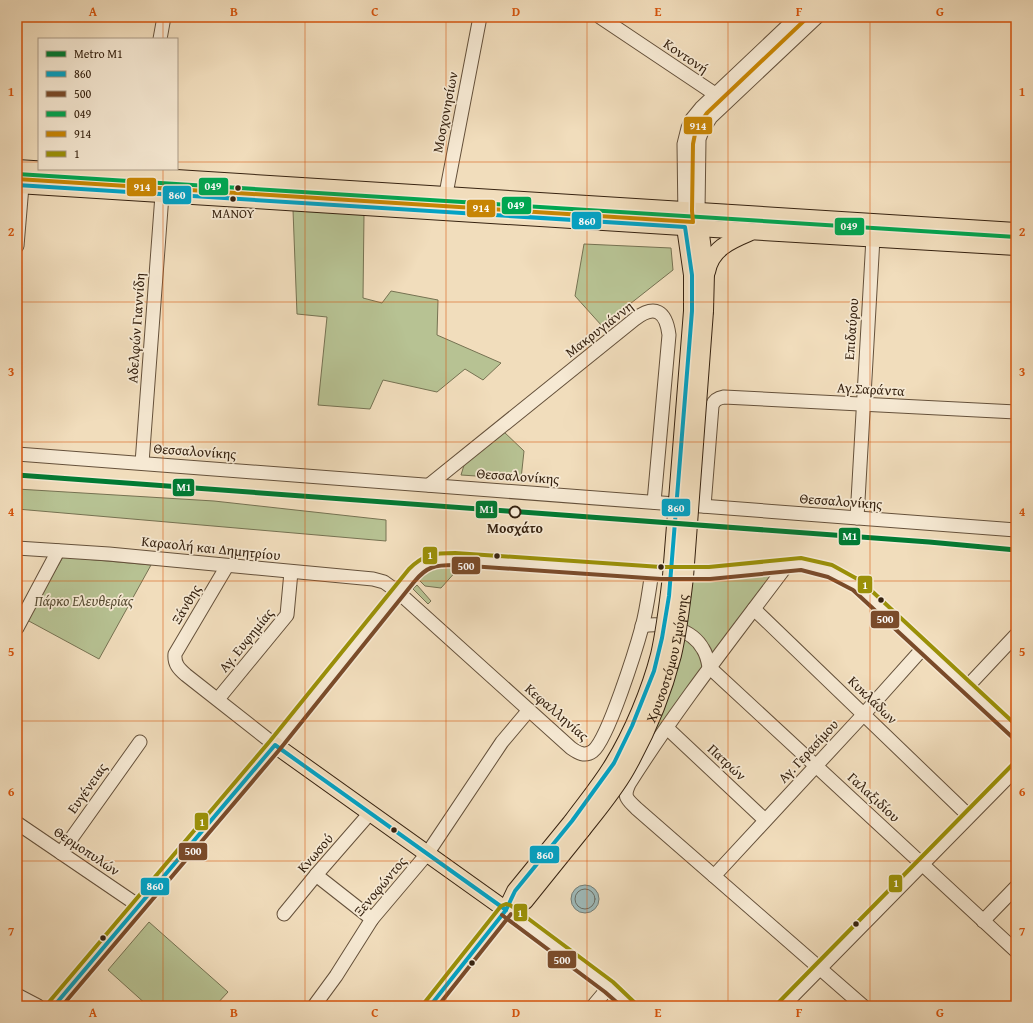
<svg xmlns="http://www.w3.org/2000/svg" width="1033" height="1023" font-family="'Gentium Book Plus',serif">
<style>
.green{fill:#b7c293;stroke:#767252}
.water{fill:#9ebaba;stroke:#747d76}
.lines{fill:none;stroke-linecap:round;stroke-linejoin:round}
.shore{stroke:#6a6e65;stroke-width:1}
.minor-casing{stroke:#65513b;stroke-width:15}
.major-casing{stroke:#362210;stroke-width:18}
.minor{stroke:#f6e9d3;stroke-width:13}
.major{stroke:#f1ddbc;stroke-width:16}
.major-bridge-casing{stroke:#362210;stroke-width:18;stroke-linecap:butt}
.major-bridge{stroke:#f1ddbc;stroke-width:16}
.bus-1-casing{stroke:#f6e9d3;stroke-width:7}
.bus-2-casing{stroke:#f6e9d3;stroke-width:7}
.bus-3-casing{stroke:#f6e9d3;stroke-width:7}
.bus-4-casing{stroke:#f6e9d3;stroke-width:7}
.bus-5-casing{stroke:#f6e9d3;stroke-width:7}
.bus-1{stroke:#03a2c4;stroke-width:4}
.bus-2{stroke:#7a4b2a;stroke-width:4}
.bus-3{stroke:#00a651;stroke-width:4}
.bus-4{stroke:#c78504;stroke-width:4}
.bus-5{stroke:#9a9008;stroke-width:4}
.metro-1-casing{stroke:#f6e9d3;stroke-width:8}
.metro-1{stroke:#007a33;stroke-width:5}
.grid{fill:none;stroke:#d6540c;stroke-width:1;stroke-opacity:0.55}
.bus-dot{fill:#362210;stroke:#f6e9d3;stroke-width:1.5}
.stop-dot{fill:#f6e9d3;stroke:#362210;stroke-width:2}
.labels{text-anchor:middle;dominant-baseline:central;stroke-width:3.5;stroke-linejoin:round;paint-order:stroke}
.bus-label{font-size:13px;fill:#362210;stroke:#f6e9d3}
.street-label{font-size:14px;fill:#362210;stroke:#f6e9d3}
.stop-label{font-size:14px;font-weight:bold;fill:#362210;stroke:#f6e9d3}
.park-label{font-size:14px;font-style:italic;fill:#564a31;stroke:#f6e9d3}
.line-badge{stroke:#f6e9d3;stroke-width:1.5}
.badge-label{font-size:11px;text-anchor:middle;font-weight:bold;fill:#fff}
.neatline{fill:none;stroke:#d6540c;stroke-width:1.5}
.grid-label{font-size:13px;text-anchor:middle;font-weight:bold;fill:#d6540c}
</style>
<rect width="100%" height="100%" fill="#f1ddbc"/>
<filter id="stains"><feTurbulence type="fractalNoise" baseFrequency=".005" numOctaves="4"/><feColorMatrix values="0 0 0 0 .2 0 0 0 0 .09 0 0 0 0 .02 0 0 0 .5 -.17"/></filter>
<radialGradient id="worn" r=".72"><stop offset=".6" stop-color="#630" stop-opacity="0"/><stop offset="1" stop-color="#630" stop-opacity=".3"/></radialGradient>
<g class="green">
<path d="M293,210L364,214L363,298L382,303L391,291L438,300L437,335L501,363L483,380L465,369L437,392L383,380L370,409L318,405L327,317L297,314Z"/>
<path d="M584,244L671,248L673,270L602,326L575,296Z"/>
<path d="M503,431L524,451L521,479L461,475L465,462Z"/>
<path d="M17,489L214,501L386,520V541L17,509Z"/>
<path d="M63,557L151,565L99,659L27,620Z"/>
<path d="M445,568L458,569L441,588L425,586L419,580L430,570Z"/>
<path d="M773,574L711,656L684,627L691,578Z"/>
<path d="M417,585L431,601L428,604L413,589Z"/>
<path d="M683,636L700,650L703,668L649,750L644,747Z"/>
<path d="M149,922L228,992L215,1006H148L108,970Z"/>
</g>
<circle class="water" cx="585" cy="899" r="14"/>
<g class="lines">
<circle class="shore" cx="585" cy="899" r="10"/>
<defs>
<g id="minor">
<path d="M600,17L715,94"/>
<path d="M160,39L164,17"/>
<path d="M444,204L480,17"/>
<path d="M698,211L699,139L702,131L711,117L817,17"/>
<path d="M685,220L684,144L688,128L692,119L701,108L797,17"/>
<path d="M17,246L22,186"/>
<path d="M17,454L1016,530"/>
<path d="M142,463L162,195"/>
<path d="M429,485L635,319C655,304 666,311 669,335L654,502"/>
<path d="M704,506L712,406C714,400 718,398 724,397L1016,412"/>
<path d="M857,518L873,238"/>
<path d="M17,548L109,554L373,579L384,582L398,592L571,748C578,753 585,757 593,751C608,739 636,649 642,627C647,609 649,590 652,572"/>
<path d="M787,565C733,637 677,708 629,784C623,797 627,799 636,808L863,1006"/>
<path d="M227,566L175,654C174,664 179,669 186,675L275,745L413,574L427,562L442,558L661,573H709L801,564C824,567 837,573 857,585L1016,733"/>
<path d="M754,609L969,816"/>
<path d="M642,626C664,622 692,629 703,649C707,655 708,661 709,667L1016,951"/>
<path d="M17,628L58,551"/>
<path d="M967,687L1016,635"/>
<path d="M218,699L287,615L291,572"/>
<path d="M667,728L765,820"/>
<path d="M17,823L139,906"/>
<path d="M61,853L140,742"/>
<path d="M316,875L372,919"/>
<path d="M714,876L864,714L924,647"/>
<path d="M506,910L609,987L630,1006"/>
<path d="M284,914L316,875L370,813"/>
<path d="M983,921L1016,887"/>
<path d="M17,995L38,1006"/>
<path d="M314,1006L336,976L372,919L427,854L502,742L529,710"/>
<path d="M593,1006L609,987"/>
<path d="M783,1006L1016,769"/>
</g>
<g id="major">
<path d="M17,168L1016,231"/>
<path d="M17,185L714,229L1016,247"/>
<path d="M699,219L706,273L705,311"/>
<path d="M685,227L692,275V311"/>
<path d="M707,272C711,249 730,241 749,233"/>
<path d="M506,910L525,901L583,829"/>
<path d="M54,1006L275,745L506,910"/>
<path d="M430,1006L506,910L515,891L572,821"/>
</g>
</defs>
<use href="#minor" class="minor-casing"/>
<use href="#major" class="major-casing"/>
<use href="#minor" class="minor"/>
<use href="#major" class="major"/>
<defs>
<g id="major-bridge">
<path d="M572,821C586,802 601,784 613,764C632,733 650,690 659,655C665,629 668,602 671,576L692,311"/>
<path id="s1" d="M583,829C598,810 614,791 626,770C646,735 663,694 673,655C679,629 682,603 685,577L705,311"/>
</g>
</defs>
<use href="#major-bridge" class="major-bridge-casing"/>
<use href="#major-bridge" class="major-bridge"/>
<defs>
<g id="bus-1">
<path d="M17,185L685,227L692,275V311L669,596L662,638L654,671L632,726L614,763L572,821L515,891L506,910L430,1006"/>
<path d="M54,1006L275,745L506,910"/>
</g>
<g id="bus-2">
<path d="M502,915L605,992L621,1006"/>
<path d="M62,1006L280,749L414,582C427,566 435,565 455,565L661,579H710L801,570L828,577L853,590L1012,737"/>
<path d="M438,1006L511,914"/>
</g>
<path id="bus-3" d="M17,174L1016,237"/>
<path id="bus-4" d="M17,179L693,222L692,211L693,144L696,129L707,113L808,17"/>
<g id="bus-5">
<path d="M49,1002L270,741L409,569C424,554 435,553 455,553L661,567H709L801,558L832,565L861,581L1016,725"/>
<path d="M425,1002L501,906L506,904L510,905L613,982L634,1002"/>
<path d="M779,1002L1012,765"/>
</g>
</defs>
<use href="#bus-1" class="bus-1-casing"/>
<use href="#bus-2" class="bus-2-casing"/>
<use href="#bus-3" class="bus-3-casing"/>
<use href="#bus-4" class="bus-4-casing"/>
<use href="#bus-5" class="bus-5-casing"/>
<use href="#bus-1" class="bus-1"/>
<use href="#bus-2" class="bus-2"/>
<use href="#bus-3" class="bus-3"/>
<use href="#bus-4" class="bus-4"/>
<use href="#bus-5" class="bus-5"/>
<defs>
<path id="metro-1" d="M17,475L929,542L1016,550"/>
</defs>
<use href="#metro-1" class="metro-1-casing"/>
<use href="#metro-1" class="metro-1"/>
</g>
<path class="grid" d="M163,17V39M305,17V1006M446,17V1006M587,17V1006M728,17V1006M870,17V1006M17,162H39M177,162H1016M163,169V1006M17,302H1016M17,442H1016M17,581H1016M17,721H1016M17,861H1016"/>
<g class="bus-dot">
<circle cx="238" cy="188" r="3.5"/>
<circle cx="233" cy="199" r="3.5"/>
<circle cx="497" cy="556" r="3.5"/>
<circle cx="661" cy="567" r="3.5"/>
<circle cx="881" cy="600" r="3.5"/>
<circle cx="394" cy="830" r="3.5"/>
<circle cx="856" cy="924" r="3.5"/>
<circle cx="103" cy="938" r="3.5"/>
<circle cx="472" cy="963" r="3.5"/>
</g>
<circle class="stop-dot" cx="515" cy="512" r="5.5"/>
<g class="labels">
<g class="bus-label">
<text x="233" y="213">ΜΑΝΟΥ</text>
</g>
<g class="street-label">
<text transform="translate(686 56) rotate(34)">Κοντονή</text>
<text transform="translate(445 112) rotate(-79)">Μοσχονησίων</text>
<text transform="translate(136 328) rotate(-86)">Αδελφών Γιαννίδη</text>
<text transform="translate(599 329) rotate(-38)">Μακρυγιάννη</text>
<text transform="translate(851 329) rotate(-86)">Επιδαύρου</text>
<text transform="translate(871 389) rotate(3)">Αγ.Σαράντα</text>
<text transform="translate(195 451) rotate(4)">Θεσσαλονίκης</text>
<text transform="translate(518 476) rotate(4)">Θεσσαλονίκης</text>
<text transform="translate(841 501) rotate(4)">Θεσσαλονίκης</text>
<text transform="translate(211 548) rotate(6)">Καραολή και Δημητρίου</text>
<text transform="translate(186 604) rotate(-59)">Ξάνθης</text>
<text transform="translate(246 640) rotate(-51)">Αγ. Ευφημίας</text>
<text stroke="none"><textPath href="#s1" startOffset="193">Χρυσοστόμου Σμύρνης</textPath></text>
<text transform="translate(873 700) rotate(44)">Κυκλάδων</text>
<text transform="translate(557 712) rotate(41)">Κεφαλληνίας</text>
<text transform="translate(808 751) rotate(-47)">Αγ. Γερασίμου</text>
<text transform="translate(727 762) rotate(43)">Πατρών</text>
<text transform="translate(87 788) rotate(-55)">Ευγένειας</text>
<text transform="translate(874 797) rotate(43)">Γαλαξιδίου</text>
<text transform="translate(87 851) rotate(34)">Θερμοπυλών</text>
<text transform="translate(315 853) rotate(-49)">Κνωσού</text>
<text transform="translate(380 886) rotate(-50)">Ξενοφώντος</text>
</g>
<g class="stop-label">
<text x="515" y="528">Μοσχάτο</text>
</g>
<g class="park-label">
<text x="84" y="601">Πάρκο Ελευθερίας</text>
</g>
</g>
<g class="line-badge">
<rect x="683" y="116" width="30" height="19" rx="4" fill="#c78504"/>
<rect x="198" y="177" width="31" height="19" rx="4" fill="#00a651"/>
<rect x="126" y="177" width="31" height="20" rx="4" fill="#c78504"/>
<rect x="162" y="185" width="30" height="20" rx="4" fill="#03a2c4"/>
<rect x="501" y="196" width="31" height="19" rx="4" fill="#00a651"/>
<rect x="466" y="199" width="30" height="19" rx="4" fill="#c78504"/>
<rect x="571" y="211" width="31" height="19" rx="4" fill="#03a2c4"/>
<rect x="834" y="217" width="31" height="19" rx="4" fill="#00a651"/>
<rect x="172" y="478" width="23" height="19" rx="4" fill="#007a33"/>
<rect x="661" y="498" width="30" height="19" rx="4" fill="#03a2c4"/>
<rect x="475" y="500" width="23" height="19" rx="4" fill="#007a33"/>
<rect x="838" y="527" width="23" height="19" rx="4" fill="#007a33"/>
<rect x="422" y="546" width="16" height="19" rx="4" fill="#9a9008"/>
<rect x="451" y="556" width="30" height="19" rx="4" fill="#7a4b2a"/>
<rect x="857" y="575" width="16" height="19" rx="4" fill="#9a9008"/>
<rect x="870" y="610" width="30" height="19" rx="4" fill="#7a4b2a"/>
<rect x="194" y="812" width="15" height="19" rx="4" fill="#9a9008"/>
<rect x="178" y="842" width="30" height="19" rx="4" fill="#7a4b2a"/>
<rect x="529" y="845" width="31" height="19" rx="4" fill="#03a2c4"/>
<rect x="888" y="874" width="15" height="19" rx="4" fill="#9a9008"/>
<rect x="140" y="877" width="30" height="19" rx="4" fill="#03a2c4"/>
<rect x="513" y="903" width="15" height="19" rx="4" fill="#9a9008"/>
<rect x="547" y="950" width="30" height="19" rx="4" fill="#7a4b2a"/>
</g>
<g class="badge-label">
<text x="698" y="130">914</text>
<text x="213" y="190">049</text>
<text x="142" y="191">914</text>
<text x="177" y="199">860</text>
<text x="516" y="209">049</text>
<text x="481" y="212">914</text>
<text x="587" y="225">860</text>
<text x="849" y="230">049</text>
<text x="184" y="491">Μ1</text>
<text x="676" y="512">860</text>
<text x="487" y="513">Μ1</text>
<text x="850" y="540">Μ1</text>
<text x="430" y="559">1</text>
<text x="466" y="570">500</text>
<text x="865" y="589">1</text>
<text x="885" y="623">500</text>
<text x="202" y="826">1</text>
<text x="193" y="855">500</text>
<text x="545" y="859">860</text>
<text x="896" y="887">1</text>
<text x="155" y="890">860</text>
<text x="520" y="917">1</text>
<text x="562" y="964">500</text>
</g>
<rect width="1033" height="1023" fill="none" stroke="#f1ddbc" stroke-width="44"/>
<rect x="38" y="38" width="140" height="132" fill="#f6e9d3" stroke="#a99985"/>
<rect x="46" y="51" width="20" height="6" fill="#007a33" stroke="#a99985"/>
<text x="74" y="58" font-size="12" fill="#362210">Metro Μ1</text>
<rect x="46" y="71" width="20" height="6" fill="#03a2c4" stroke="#a99985"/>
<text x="74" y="78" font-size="12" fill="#362210">860</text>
<rect x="46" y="91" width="20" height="6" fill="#7a4b2a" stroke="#a99985"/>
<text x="74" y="98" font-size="12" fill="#362210">500</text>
<rect x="46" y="111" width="20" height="6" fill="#00a651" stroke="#a99985"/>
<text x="74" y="118" font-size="12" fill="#362210">049</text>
<rect x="46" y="131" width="20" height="6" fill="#c78504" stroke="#a99985"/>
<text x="74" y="138" font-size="12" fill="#362210">914</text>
<rect x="46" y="151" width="20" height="6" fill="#9a9008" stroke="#a99985"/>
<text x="74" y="158" font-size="12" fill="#362210">1</text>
<rect x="22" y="22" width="989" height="979" class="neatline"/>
<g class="grid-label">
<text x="93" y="16">A</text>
<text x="234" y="16">B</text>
<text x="375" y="16">C</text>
<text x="516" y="16">D</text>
<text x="658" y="16">E</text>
<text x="799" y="16">F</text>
<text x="940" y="16">G</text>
<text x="11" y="96">1</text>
<text x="1022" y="96">1</text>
<text x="11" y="236">2</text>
<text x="1022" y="236">2</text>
<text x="11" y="376">3</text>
<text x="1022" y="376">3</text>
<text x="11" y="516">4</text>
<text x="1022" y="516">4</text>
<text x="11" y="656">5</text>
<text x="1022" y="656">5</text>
<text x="11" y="796">6</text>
<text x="1022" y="796">6</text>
<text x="11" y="936">7</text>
<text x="1022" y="936">7</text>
<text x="93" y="1017">A</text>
<text x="234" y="1017">B</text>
<text x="375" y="1017">C</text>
<text x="516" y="1017">D</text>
<text x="658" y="1017">E</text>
<text x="799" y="1017">F</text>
<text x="940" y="1017">G</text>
</g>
<rect width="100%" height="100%" filter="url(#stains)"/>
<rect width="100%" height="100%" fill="url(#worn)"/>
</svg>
